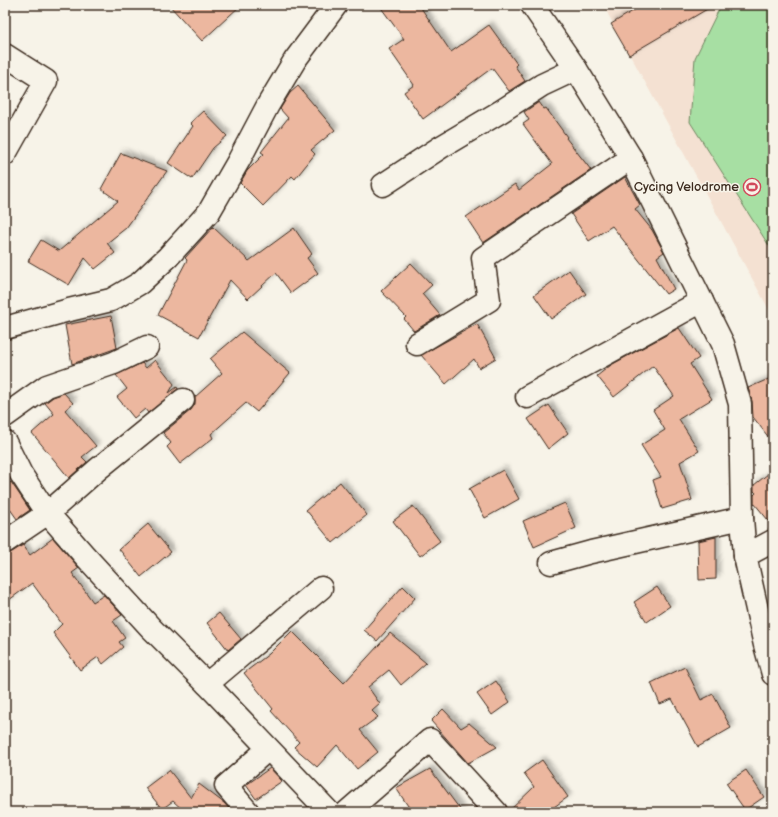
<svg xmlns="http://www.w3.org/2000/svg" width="778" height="817" font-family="'Balsamiq Sans',sans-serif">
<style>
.built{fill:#f4e1d2}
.green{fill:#a7dfa3;stroke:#718460}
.building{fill:#ecb79f;stroke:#3b2a1e;filter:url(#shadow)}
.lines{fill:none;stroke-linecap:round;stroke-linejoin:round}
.minor-casing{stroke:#3b2a1e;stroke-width:25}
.major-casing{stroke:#3b2a1e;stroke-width:25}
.minor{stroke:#f7f3e8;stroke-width:22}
.major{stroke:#f7f3e8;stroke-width:22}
.labels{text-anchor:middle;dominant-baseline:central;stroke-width:3;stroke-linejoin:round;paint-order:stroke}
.poi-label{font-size:13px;fill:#3b2a1e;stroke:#f7f3e8;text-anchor:end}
</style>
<defs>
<filter id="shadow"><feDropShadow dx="3.5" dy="-3.5" stdDeviation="2" flood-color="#0004"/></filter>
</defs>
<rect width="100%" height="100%" fill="#f7f3e8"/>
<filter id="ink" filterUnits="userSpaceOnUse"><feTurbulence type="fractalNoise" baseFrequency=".025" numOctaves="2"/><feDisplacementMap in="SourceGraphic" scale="8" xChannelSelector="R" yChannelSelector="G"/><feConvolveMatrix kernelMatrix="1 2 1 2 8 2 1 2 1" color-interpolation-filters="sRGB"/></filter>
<g filter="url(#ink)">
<path class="built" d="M603,5H773V317Z"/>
<path class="green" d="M721,5H773V252L690,122L695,58Z"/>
<g class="building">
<path d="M169,5H241L202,41Z"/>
<path d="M379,5H419L451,52L489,25L517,64L515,66L525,81L509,91L492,68L423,119L404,92L414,85L389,49L404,39Z"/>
<path d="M643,5H714L629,55L611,24Z"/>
<path d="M298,86L335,130L311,150L315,154L295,179L292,176L263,206L240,183L247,171L264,154L261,152L288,118L280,109L290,93Z"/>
<path d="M539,102L544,109L546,108L567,137L566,138L591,170L483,243L466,217L515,184L519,190L552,164L523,124L529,120L524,112Z"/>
<path d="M203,111L227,136L213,148L192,179L168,163L193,126L190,123Z"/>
<path d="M121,153L167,171L126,228L107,243L115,253L95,269L85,258L69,285L28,261L41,240L59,251L118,201L101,189Z"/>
<path d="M625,177L640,205L635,209L652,230L664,252L657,257L674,289L666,294L612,226L589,241L571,214Z"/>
<path d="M213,227L249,261L294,228L312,254L307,258L318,273L291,293L276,273L248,299L230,280L199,337L158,315L187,260L185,258Z"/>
<path d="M411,263L432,285L422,294L440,315L414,331L404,319L406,317L381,291Z"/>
<path d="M569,270L586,294L551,319L534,295Z"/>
<path d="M111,316L117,348L72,364L65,325Z"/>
<path d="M477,324L496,358L479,368L474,359L446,384L421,355Z"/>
<path d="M679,328L699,358L690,364L712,399L679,419L699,451L680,462L692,500L662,509L653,480L661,477L641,445L665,430L653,410L674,396L653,366L614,397L597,376L611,365Z"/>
<path d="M242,332L290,373L257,412L246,403L211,434L213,438L180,464L167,447L171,443L163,433L191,410L195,404V397L222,373L210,359Z"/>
<path d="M155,360L174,384L169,393L177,387L178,389L148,413L145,409L134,418L117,397L127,389L116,375L142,363L146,368Z"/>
<path d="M773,377V443L753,417L752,401L748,388Z"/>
<path d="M64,393L73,403L65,410L96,446L82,457L87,462L69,478L32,433L54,414L45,403L53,397Z"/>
<path d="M549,405L568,433L548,449L528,419Z"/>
<path d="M503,470L519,499L485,518L469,489Z"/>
<path d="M773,470V526L754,503V495L756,493L754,491V485Z"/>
<path d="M11,482L30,510L17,519L5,502V487Z"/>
<path d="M340,482L367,515L333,543L306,510Z"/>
<path d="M565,503L576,528L534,547L523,521Z"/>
<path d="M413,506L440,541L420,556L393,521Z"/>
<path d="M148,524L171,552L141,577L119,549Z"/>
<path d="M716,537V579L699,580L698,541Z"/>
<path d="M53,538L79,568L72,573L93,602L104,595L122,615L113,621L125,638L119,642L123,647L103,664L98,657L80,670L53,633L62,624L32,583L5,603V554L12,552L23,545L30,555Z"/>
<path d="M403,586L415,598L377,641L364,630Z"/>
<path d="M657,587L670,606L647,622L634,602Z"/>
<path d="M219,613L241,639L228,650L207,623Z"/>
<path d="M292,631L344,683L390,633L426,663L401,685L389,670L368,687L380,704L372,711L378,717L360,730L378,752L357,769L337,745L317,767L294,747L299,742L271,711L273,709L244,673L269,654Z"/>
<path d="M685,667L701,700L713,694L731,728L698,747L672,699L660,704L651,683Z"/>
<path d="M496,681L510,702L492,715L477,694Z"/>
<path d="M443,709L461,728L469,723L497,747L468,763L431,721Z"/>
<path d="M542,760L568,797L547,812H508L534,787L524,773Z"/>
<path d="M270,768L282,781L256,799L246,785Z"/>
<path d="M430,769L462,812H412L396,788Z"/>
<path d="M169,770L191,798L199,784L224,803L232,812H183L184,811L173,801L162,809L145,788Z"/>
<path d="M746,770L764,797L745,810L726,783Z"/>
</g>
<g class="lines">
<defs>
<g id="minor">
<path d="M5,55L46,81L5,154"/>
<path d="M383,185L441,147L500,112L542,85L576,69"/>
<path d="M5,328L69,310L111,300L140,283L168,257L209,212L239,160L268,105L295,60L336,5"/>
<path d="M417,344L489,300L483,258L631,158"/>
<path d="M527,397L702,301"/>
<path d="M5,416L47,386L114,363L147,347"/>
<path d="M5,442L21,474L44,509L85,556L151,628L207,684L321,588"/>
<path d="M5,542L48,513L98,469L183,400"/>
<path d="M745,556L773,541"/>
<path d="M551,563L591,552L742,518"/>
<path d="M207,684L329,812"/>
<path d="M248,812L226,786L268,749"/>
<path d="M347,812L430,740L496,812"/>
</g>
<path id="major" d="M532,5L576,69L631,158L723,344L740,404L742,518L745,556L765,645L773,674"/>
</defs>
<use href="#minor" class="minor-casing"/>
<use href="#major" class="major-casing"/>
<use href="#minor" class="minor"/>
<use href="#major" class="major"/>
</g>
</g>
<defs>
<symbol id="stadium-ring" viewBox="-11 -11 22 22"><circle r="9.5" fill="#f7f3e8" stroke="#d1495b" stroke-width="1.5"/><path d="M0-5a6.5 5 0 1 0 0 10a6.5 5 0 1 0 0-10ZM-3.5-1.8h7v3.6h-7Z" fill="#d1495b"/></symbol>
</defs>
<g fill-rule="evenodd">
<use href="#stadium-ring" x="742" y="177" width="20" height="20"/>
</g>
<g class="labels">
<g class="poi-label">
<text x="739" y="187">Cycing Velodrome</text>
</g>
</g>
<rect width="778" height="817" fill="none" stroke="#f7f3e8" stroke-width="20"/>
<rect x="10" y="10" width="758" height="797" fill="none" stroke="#3b2a1e" stroke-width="1.5" filter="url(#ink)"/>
</svg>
